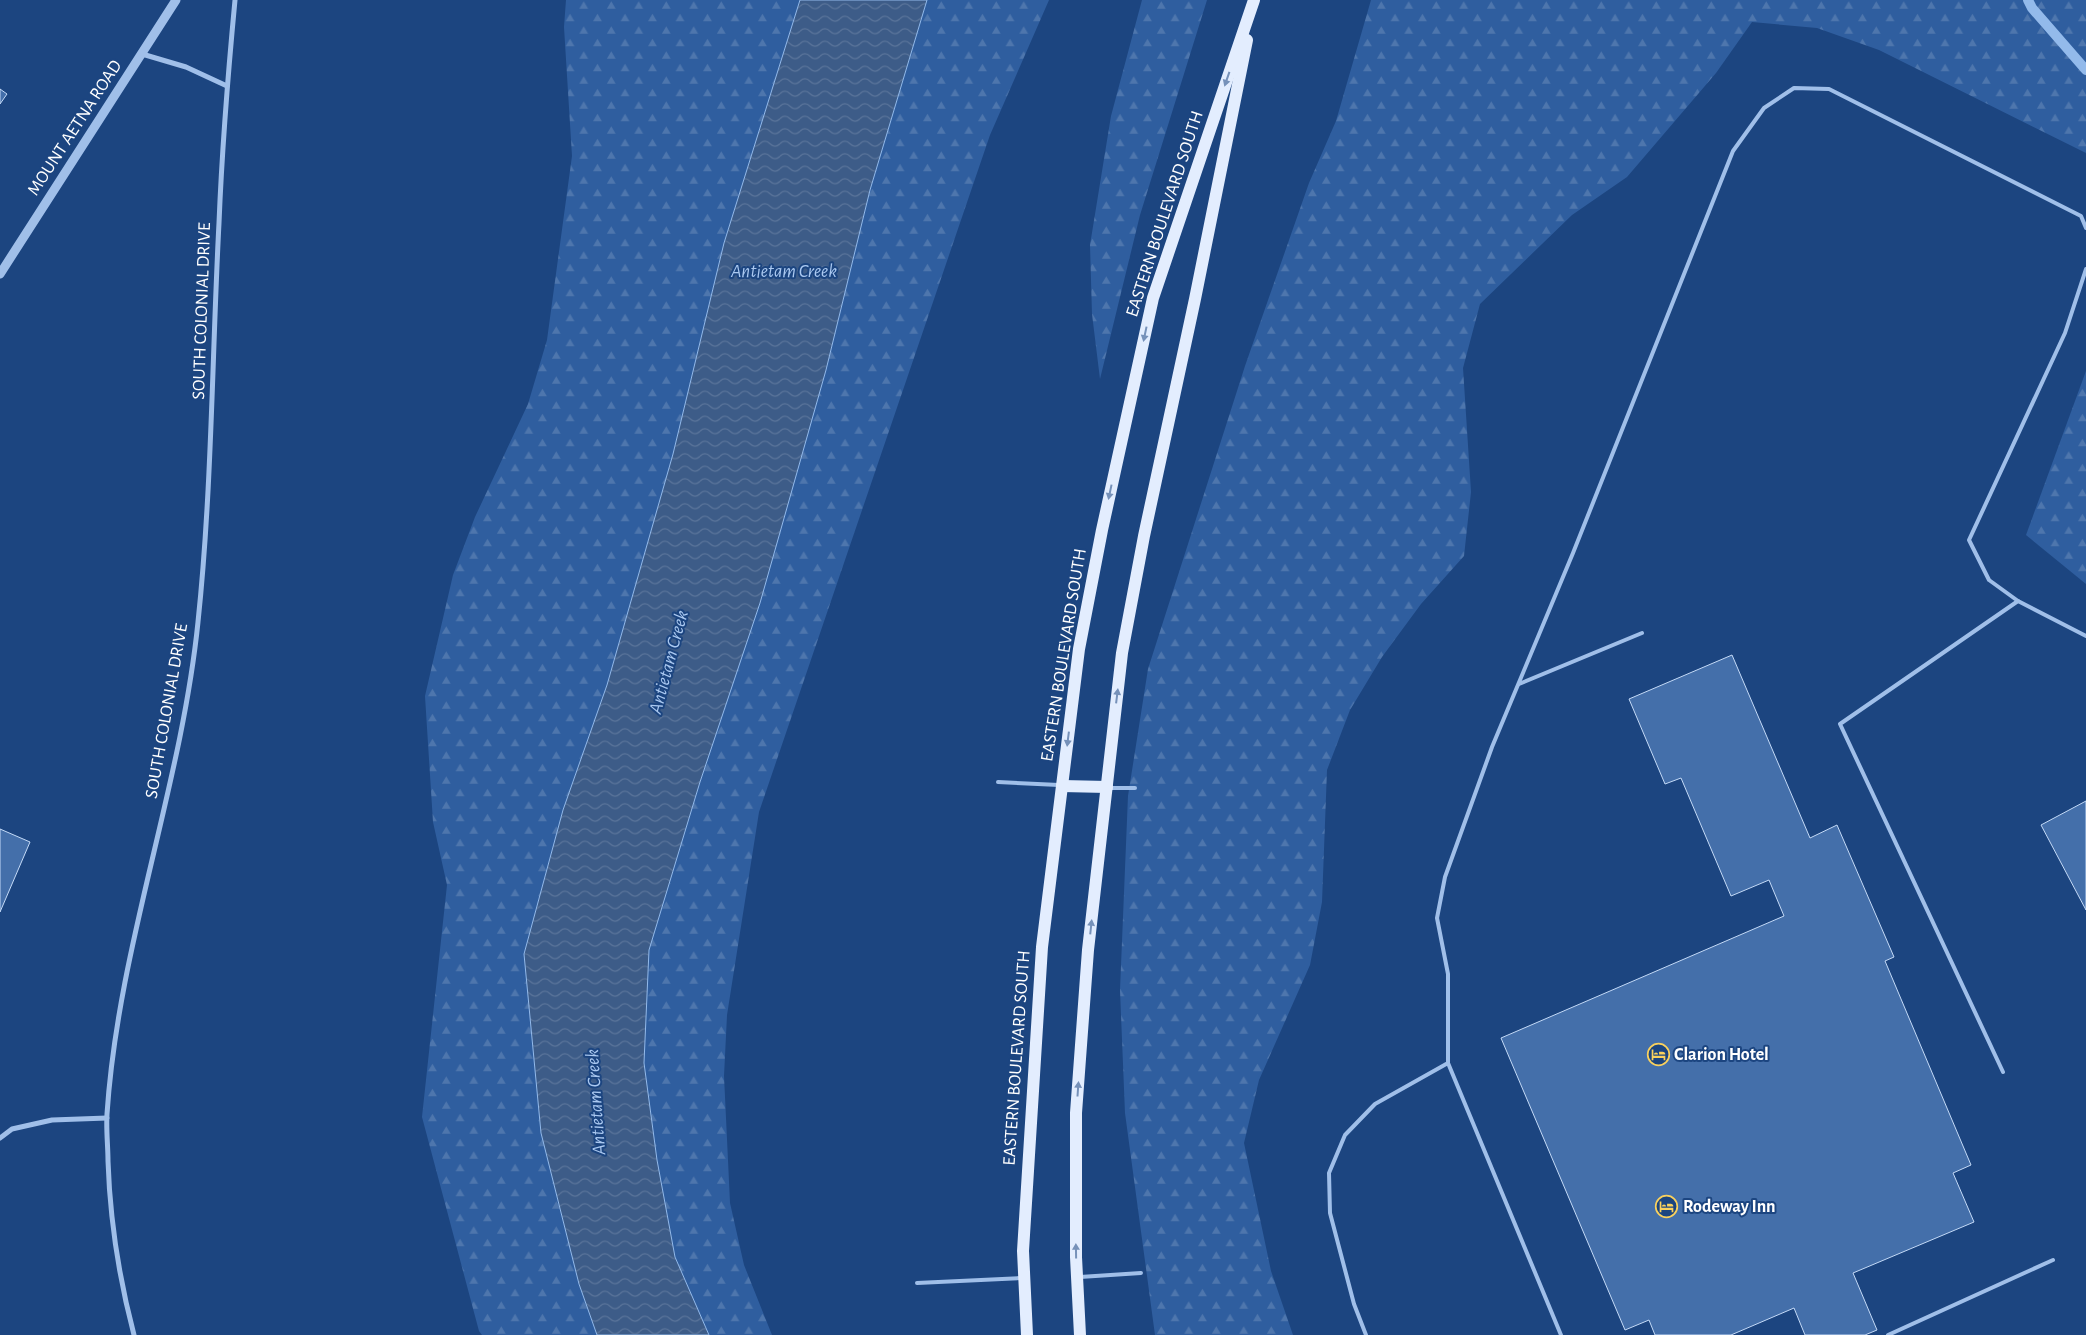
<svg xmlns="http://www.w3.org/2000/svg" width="2086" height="1335" font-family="'Alegreya Sans',sans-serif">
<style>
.forest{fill:url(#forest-firs)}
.water{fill:url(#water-waves);stroke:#93baeb}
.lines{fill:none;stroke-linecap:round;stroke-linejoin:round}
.stream{stroke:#93baeb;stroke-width:10}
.building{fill:#446faa;stroke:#c4daf7}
.service{stroke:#a0bfe9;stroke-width:4}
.minor{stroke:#a0bfe9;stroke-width:5}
.tertiary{stroke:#a0bfe9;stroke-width:9}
.primary{stroke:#e3edfe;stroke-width:12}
.oneway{fill:#7691b9}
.labels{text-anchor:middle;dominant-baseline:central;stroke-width:4;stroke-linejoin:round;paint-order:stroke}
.street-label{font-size:18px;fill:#fff;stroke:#1c4580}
.poi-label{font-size:18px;font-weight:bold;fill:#fff;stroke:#1c4580;text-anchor:start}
.water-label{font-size:19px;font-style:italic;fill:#abc9f1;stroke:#1c4580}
</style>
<defs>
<pattern id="forest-firs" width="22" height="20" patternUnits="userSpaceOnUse" patternTransform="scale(1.25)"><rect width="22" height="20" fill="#2f5e9f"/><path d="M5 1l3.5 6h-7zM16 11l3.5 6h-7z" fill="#4e76ad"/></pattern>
<pattern id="water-waves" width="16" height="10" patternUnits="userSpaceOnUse" patternTransform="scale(1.25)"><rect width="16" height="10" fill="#3d5c88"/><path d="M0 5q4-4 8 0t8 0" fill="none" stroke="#5a749a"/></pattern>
</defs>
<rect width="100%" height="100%" fill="#1c4580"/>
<g class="forest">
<path d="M566,0H800L724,243L673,454L607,685L563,810L524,954L541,1133L579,1284L597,1335H482L479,1331L422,1117L447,885L433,822L425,696L453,575L475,517L528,404L547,340L572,156L564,27Z"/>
<path d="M927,0H1049L990,135L759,812L727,1015L724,1076L730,1203L744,1265L772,1335H709L675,1257L657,1160L644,1063L649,949L826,370L870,190Z"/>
<path d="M1142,0H1207L1140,215L1100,379L1092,314L1090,245L1111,116Z"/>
<path d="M1371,0H2086V153L1879,50L1817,28L1752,22L1716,73L1627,177L1572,215L1480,304L1463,368L1471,492L1464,556L1421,604L1382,657L1350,710L1327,770L1322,902L1310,965L1259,1080L1244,1143L1271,1271L1293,1335H1155L1125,1113L1120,990L1128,796L1148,669L1245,366L1309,183L1336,121Z"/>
<path d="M2086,371V584L2026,535Z"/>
</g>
<path class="water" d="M800,0H927L870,190L826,370L760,603L700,782L649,950L644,1063L657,1160L675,1257L709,1335H597L579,1284L541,1133L524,954L563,810L607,685L673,454L724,243Z"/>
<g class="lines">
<path class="stream" d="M2028,0L2032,8L2086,70"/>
</g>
<g class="building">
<path d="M0,89L7,94L0,104Z"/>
<path d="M1732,655L1810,838L1837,825L1894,957L1885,961L1971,1165L1953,1173L1974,1222L1853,1273L1877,1330L1865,1335H1805L1794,1308L1731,1335H1655L1649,1320L1625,1330L1501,1038L1784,916L1769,880L1731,896L1681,778L1665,784L1629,699Z"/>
<path d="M2086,801V910L2041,825Z"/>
<path d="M0,829L30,842L0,912Z"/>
</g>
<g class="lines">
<g class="service">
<path d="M2086,269L2065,333L1969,540L1989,580L2018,601L2086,636"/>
<path d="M1519,684L1642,633"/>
<path d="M998,782L1059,785"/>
<path d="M1109,788H1135"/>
<path d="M1448,1063V974L1437,918L1445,877L1492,747L1573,553L1733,151L1764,108L1794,88L1829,89L2081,216L2086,228"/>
<path d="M2003,1072L1840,724L2018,601"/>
<path d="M1080,1277L1141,1273"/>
<path d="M917,1283L1022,1278"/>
<path d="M1366,1335L1354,1304L1330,1213L1329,1173L1345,1135L1375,1104L1448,1063L1561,1335"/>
<path d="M1888,1335L2053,1260"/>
</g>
<g class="minor">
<path d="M142,54L186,67L227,86"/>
<path d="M0,1138L12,1129L52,1120L107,1118"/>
<path d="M134,1335C119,1278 110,1221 108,1161C108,1146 106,1130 107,1114C118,947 181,788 198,622C212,489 212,356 219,223C222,148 228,74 235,0"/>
</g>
<path class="tertiary" d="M0,274L176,0"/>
<g class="primary">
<path d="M1062,786L1107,787"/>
<path d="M1027,1335L1023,1251L1042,947L1079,649L1102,530L1153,298L1254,0"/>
<path d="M1080,1335L1076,1257V1113L1088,950L1122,653L1144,536L1195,299L1247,40"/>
</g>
</g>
<defs><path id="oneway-solid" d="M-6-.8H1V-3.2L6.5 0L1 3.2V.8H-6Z" transform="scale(1.25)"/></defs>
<g class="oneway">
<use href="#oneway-solid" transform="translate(1227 79) rotate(109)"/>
<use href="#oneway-solid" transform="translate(1145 334) rotate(102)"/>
<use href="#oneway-solid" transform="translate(1110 492) rotate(102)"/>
<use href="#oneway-solid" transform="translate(1117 696) rotate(-83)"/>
<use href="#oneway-solid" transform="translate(1068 739) rotate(97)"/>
<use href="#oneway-solid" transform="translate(1091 927) rotate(-84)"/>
<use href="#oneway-solid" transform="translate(1078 1089) rotate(-86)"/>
<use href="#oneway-solid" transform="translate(1076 1251) rotate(-91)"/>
</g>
<defs>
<symbol id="hotel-ring" viewBox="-11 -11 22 22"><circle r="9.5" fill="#1c4580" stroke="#fad15d" stroke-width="1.5"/><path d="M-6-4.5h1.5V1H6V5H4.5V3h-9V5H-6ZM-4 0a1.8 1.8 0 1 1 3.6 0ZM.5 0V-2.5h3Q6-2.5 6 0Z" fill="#fad15d"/></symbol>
</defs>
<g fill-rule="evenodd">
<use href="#hotel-ring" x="1646" y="1042" width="25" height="25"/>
<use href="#hotel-ring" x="1654" y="1194" width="25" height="25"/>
</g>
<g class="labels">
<g class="street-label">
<text transform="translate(75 128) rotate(-57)">MOUNT AETNA ROAD</text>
<text transform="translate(1165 214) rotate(-72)">EASTERN BOULEVARD SOUTH</text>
<text transform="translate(202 311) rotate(-88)">SOUTH COLONIAL DRIVE</text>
<text transform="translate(1064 655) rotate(-81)">EASTERN BOULEVARD SOUTH</text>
<text transform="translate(167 711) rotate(-80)">SOUTH COLONIAL DRIVE</text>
<text transform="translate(1017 1058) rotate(-86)">EASTERN BOULEVARD SOUTH</text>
</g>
<g class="poi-label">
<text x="1674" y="1055">Clarion Hotel</text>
<text x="1683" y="1207">Rodeway Inn</text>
</g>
<g class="water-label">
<text x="784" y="271">Antietam Creek</text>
<text transform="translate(669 662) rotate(-75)">Antietam Creek</text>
<text transform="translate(596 1102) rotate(-94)">Antietam Creek</text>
</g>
</g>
</svg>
